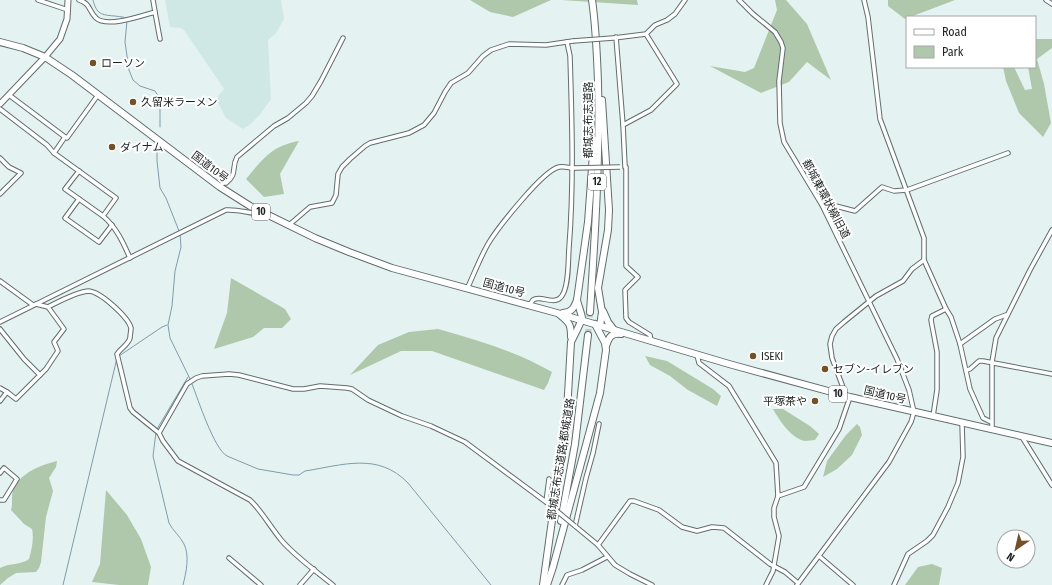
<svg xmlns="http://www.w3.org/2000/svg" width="1052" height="585" font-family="'Fira Sans Condensed','Noto Sans JP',sans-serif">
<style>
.built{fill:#d0e8e5}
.green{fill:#afc8ab}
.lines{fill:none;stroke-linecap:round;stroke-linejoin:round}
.stream{stroke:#809bab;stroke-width:1}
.highway-tunnel{stroke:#bcc9c7;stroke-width:6;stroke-dasharray:6 3;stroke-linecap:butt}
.street-casing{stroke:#606d6c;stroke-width:5.5}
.secondary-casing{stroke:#606d6c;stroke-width:7}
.highway-casing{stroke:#606d6c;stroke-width:8}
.street{stroke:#fff;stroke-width:3.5}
.secondary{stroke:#fff;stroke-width:5}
.highway{stroke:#fff;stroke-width:6}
.street-bridge-casing{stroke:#606d6c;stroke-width:5.5;stroke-linecap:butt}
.street-bridge{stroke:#fff;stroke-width:3.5}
.poi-dot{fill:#725128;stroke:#fff;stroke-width:1.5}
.labels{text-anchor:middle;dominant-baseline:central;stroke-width:4;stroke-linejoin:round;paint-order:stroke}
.shield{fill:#fff;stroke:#606464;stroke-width:1}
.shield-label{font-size:10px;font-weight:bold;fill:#1c2221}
.poi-label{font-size:11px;fill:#1c2221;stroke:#fff;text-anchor:start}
.street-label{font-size:11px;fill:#1c2221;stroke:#fff}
</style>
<rect width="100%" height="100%" fill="#e4f3f1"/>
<path class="built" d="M165,0H281L284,19L276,33L268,40L271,99L261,113L252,123L243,129L226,118L216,99L224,89L184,30L180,28L170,27Z"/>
<g class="green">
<path d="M470,0H551L513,17L490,12Z"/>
<path d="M561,0H637L638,5Z"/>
<path d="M775,0H786L807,24L831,80L807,62L789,82L761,93L710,66L745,72L754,68L777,10Z"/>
<path d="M888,0H955L905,19L888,6Z"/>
<path d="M1035,39H1052V48L1037,59L1044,84L1051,123L1043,137L1019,113L1006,81L1003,67H1014L1025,90L1032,89L1028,67H1035Z"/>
<path d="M299,141L280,174L284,194L264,197L246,179C263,159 271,146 299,141Z"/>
<path d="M231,278L285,309L291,319L282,328H264L253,337L214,349L227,313Z"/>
<path d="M438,329C478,340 517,352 552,372L548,383L544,390L432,351H401L350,375L378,345L409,332Z"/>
<path d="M645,356L667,361L713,389L721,396L717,406L688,390L670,376L650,365Z"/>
<path d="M773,409H783L810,426L819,434L815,440C812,440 808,441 805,441C792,439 779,420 773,409Z"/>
<path d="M857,424L860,427L862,435L852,455L837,469L823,477L827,461L846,435Z"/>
<path d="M57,461L56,467L49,478L53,491L46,517L41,562L39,568L36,572L16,573L8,578L0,585V568C9,563 21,565 29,559C32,549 34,538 32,529L24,524L11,510C13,504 11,497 13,491C19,473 41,465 57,461Z"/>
<path d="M106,490L127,515L141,539L151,567L148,585H119L92,582L100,564Z"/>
<path d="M932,564L942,568L939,585H905L918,567Z"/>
</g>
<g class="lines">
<g class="stream">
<path d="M93,0C94,4 96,10 99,12C104,17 119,15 126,18"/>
<path d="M127,21L125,42L129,70L133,80L140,86L155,91L160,99V127"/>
<path d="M157,146V161L160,188L166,198L179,231"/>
<path d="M180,234L181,247L175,271L172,306L168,325L170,338L191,381"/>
<path d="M119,356L162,327L167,325"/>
<path d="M192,384C198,399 214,449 227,456L258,469L293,475H299L305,471C343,465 378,452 408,483L491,585"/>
<path d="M157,429L188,377"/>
<path d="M156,432L153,456L169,523C173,531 180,536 184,544C190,556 186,573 183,585"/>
<path d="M63,585L117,358"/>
</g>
<path class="highway-tunnel" d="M588,335L590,312"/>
<defs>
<g id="street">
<path d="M38,0L68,10"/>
<path d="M79,0C91,4 88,10 96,18C107,28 141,16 155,12L153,0"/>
<path d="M739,0L753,14L775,32L781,42L783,48L779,81L780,123L784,142L822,205L897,359L909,390L914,412L911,422L889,462L797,585"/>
<path d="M864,0L868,17L880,119L924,238V260L946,309L951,317L960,344L970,389L983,418L991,422"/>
<path d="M1046,0L1052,4"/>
<path d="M155,12L160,39"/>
<path d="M616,37L623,125"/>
<path d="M614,38L646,34L655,25L667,20L675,14L685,0"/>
<path d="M9,95L65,137L54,153L116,198L103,216C116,227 123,242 130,258"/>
<path d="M0,109L47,145L54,153"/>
<path d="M65,137L67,138L98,95"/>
<path d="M0,158L9,167L21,173L0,194"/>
<path d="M625,167L623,125L651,110L677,84L646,34"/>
<path d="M626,167V266L638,277L625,290L626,318L629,322L650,335L651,341"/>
<path d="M79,171L65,189L103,216"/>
<path d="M220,187L223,183H226C238,174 231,168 237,157L274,126L288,118L306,103L312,96L321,81L343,38"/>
<path d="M79,199L65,218L99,242L112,225"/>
<path d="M822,205L828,204L855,211L882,187L894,191L907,190L1008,153"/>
<path d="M289,225L310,207L332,203L336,195L338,174L342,167L350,159L365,146L370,143L409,133L424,125L434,113L445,92L451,83L468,73L483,56L491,50L509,44L546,45L573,41"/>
<path d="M0,281L33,305"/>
<path d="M467,289C474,274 480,258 488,244C497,229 543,170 559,167C564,166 570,168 574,168"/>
<path d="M36,304L48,307L64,329L54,342L58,351L46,369L40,375"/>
<path d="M529,305C530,305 532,301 533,300C541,294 556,308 563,294C569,283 568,261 569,248C574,184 572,120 570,56L567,42"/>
<path d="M48,307C58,302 76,292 88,291C100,291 128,317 131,328C131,331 130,335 130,338C128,345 121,348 117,354L130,408L133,412L159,433L163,441L178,461L250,500C261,510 271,528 282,541C296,557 316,571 333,585"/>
<path d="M0,322L226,210C239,209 251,214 264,214"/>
<path d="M0,329L24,359L40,375L16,399L7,392L0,401"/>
<path d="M960,344L995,319L1006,315"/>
<path d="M697,355L699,363L729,386L776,463L778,496"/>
<path d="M967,370L970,369L979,361H983L1052,374"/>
<path d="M0,388L7,392"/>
<path d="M845,395L844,390L832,358L830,344L832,336L836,329L844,322L876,296L903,281L912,269L924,260"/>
<path d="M933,416L937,390V352L931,320L932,316L946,309"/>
<path d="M599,424L593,453L586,478L575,526L598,545L615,565L630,574L652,585"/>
<path d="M992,429V362L996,338L1030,270L1052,230"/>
<path d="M159,433L187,384L196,378L202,376L229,374L239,375L293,389H304L320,386L347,388L352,389L368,400L402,416L431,426L465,442L546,502L549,479"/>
<path d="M1022,437L1052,485"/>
<path d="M0,473L4,468L17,479L4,500H0"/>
<path d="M598,545L630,501H634L659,510L682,527L697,531L712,527L724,528L770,564L785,572L798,583"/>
<path d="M819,556L853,585"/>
<path d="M229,558L261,585"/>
<path d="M300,585L314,569"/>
<path d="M562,585L567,575L582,570L607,557"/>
<path d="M766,585L773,571L779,536L774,517V508L778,496L804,487L839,429L850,397"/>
<path d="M894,585L908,554L927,541L933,535L948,507L958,483L963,457L962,423"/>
</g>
<path id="secondary" d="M0,104L45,57L60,39L67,19L68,0"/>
<g id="highway">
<path d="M0,42L23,48L45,57L72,75L220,187L250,206L315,238L349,252L392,268L557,313L729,364L850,397L1052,443"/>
<path d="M603,311L608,322L614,330"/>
<path d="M590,312C595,235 600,158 598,82C597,54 596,27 592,0"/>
<path d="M563,313C572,312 574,308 577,300L588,222L594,140"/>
<path d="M560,315C570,323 571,325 571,337"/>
<path d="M600,326L602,312L598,288L608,230L609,210L602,100"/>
<path d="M606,346C609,337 611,333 621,334"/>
<path d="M561,521L575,444L588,335"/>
<path d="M543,585L567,412L571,342C574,336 581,323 582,318C582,315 578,305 577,300"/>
<path d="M547,585L553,567L600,393L606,350L605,343L595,324"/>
</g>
</defs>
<use href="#street" class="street-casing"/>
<use href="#secondary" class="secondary-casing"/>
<use href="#highway" class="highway-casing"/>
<use href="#street" class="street"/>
<use href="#secondary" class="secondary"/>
<use href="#highway" class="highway"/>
<defs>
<g id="street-bridge">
<path d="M573,41L613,38"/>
<path d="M575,168L620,167"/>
<path d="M546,502L575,526"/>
</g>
</defs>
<use href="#street-bridge" class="street-bridge-casing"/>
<use href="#street-bridge" class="street-bridge"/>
</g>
<g class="poi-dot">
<circle cx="93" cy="63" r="4"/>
<circle cx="133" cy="102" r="4"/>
<circle cx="112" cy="147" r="4"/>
<circle cx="753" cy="356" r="4"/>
<circle cx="825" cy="369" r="4"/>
<circle cx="815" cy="401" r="4"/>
</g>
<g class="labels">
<g class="shield">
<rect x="588" y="174" width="18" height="16" rx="3"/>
<rect x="252" y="204" width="18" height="16" rx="3"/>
<rect x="829" y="386" width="18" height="16" rx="3"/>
</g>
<g class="shield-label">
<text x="597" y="182">12</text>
<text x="261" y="212">10</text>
<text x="838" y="394">10</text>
</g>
<g class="poi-label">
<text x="101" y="63">ローソン</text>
<text x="141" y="102">久留米ラーメン</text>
<text x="120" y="147">ダイナム</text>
<text x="761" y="356">ISEKI</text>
<text x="833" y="369">セブン-イレブン</text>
<text x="807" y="401" text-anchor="end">平塚茶や</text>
</g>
<g class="street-label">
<text transform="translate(588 120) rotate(-90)">都城志布志道路</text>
<text transform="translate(210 167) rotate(37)">国道10号</text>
<text transform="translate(826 199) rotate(62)">都城東環状線旧道</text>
<text transform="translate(504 288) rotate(15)">国道10号</text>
<text transform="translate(885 395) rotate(13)">国道10号</text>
<text transform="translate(561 459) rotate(-81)">都城志布志道路;都城道路</text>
</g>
</g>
<rect x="906" y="16" width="130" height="52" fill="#ffffff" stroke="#a4a7a6"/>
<rect x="914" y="29" width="20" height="6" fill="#ffffff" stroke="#a4a7a6"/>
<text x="942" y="36" font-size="12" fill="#1c2221">Road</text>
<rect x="914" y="46" width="20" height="12" fill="#afc8ab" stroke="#a4a7a6"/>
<text x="942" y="56" font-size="12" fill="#1c2221">Park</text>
<g transform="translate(1016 549) rotate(214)"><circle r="19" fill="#ffffff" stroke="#a4a7a6"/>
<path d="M0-3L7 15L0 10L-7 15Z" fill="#725128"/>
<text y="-6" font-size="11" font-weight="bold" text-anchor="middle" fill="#1c2221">N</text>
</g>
</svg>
